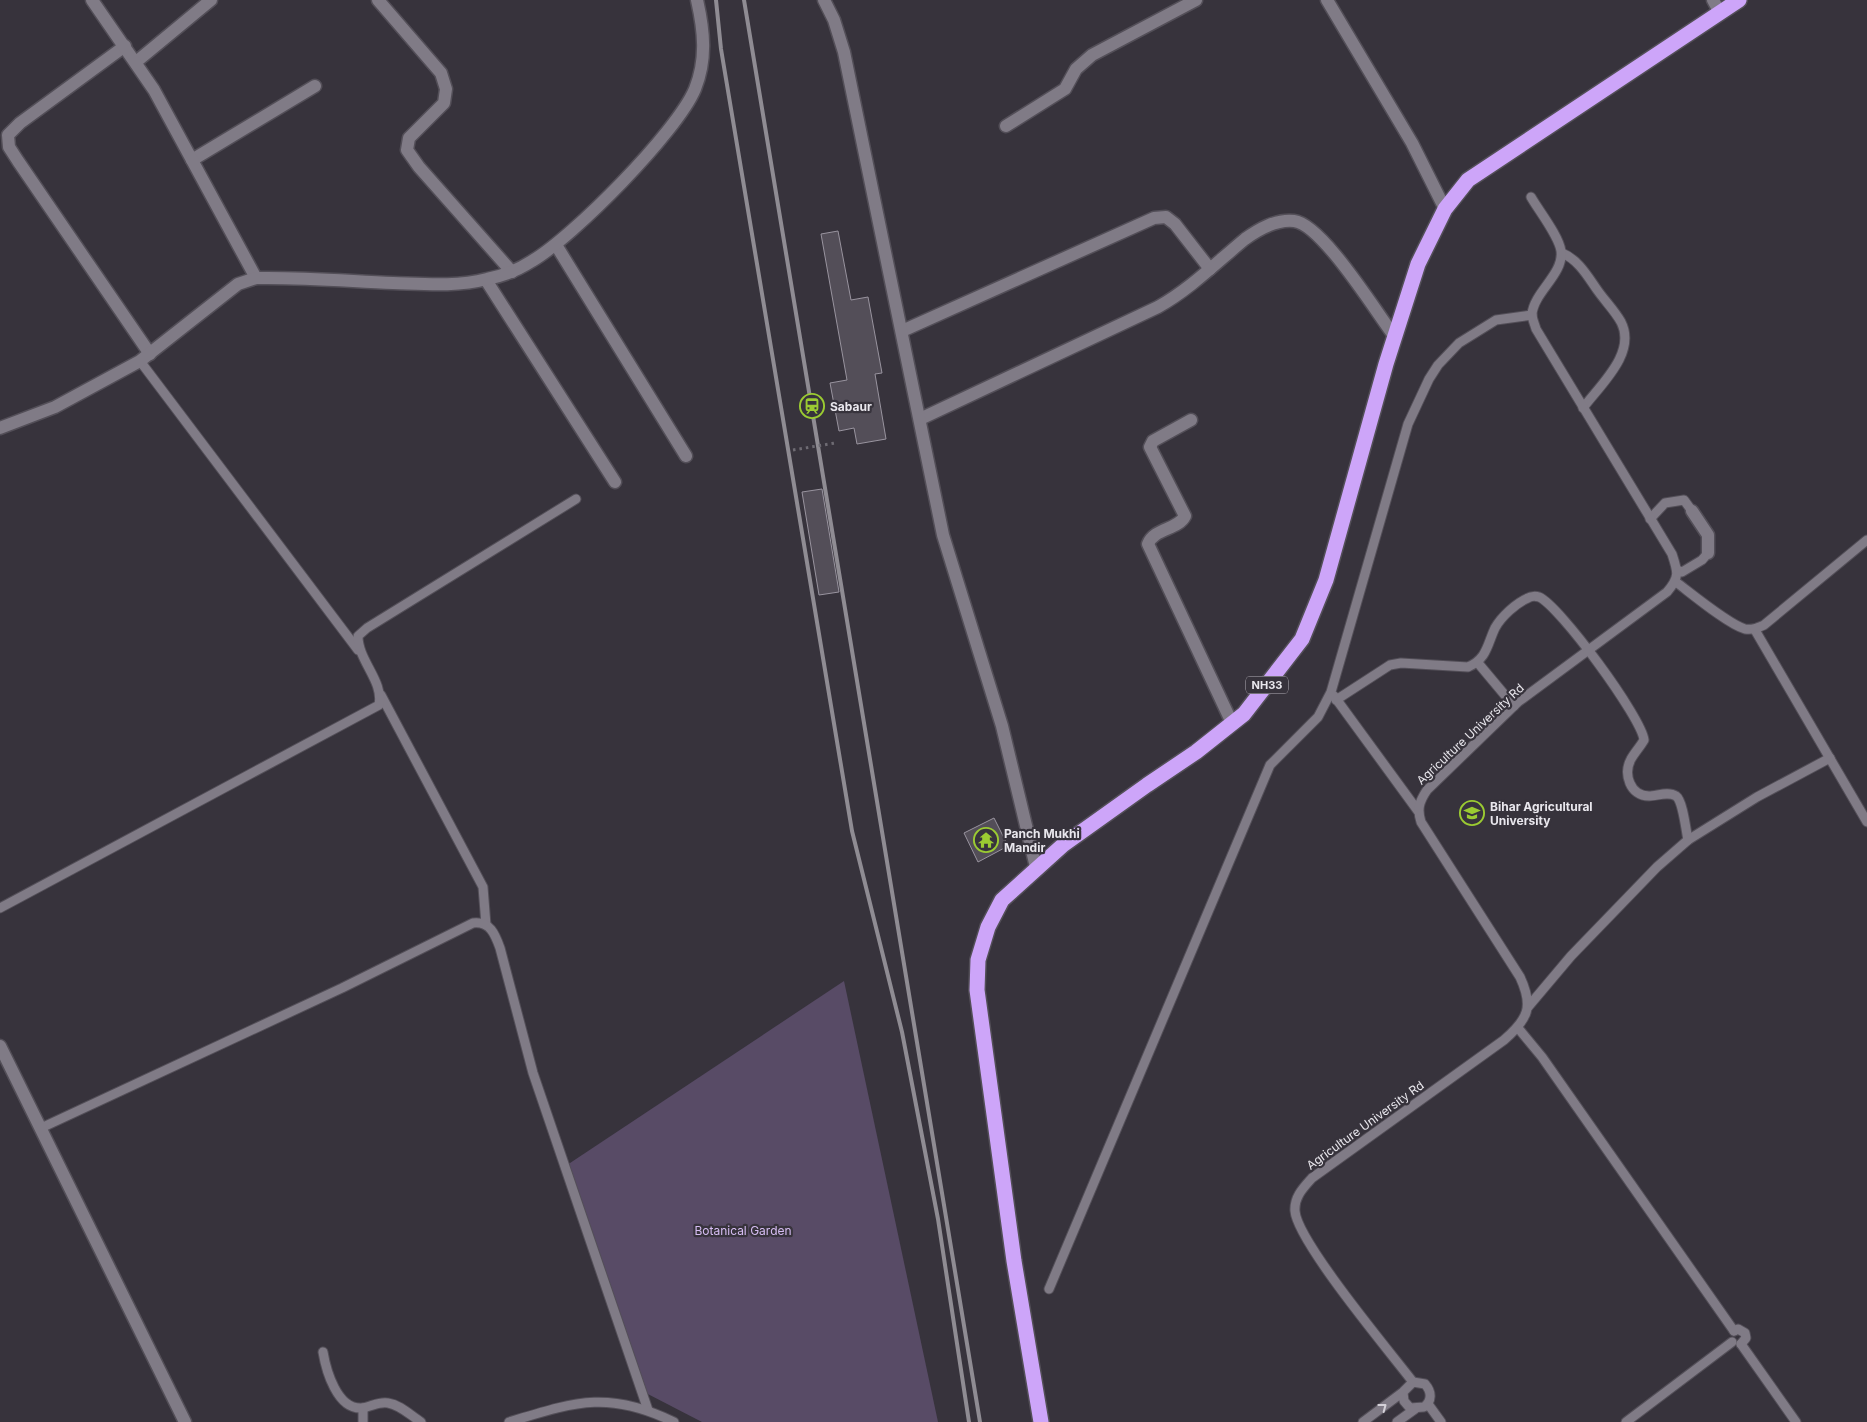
<svg xmlns="http://www.w3.org/2000/svg" width="1867" height="1422" font-family="Inter,sans-serif">
<style>
.green{fill:#584b66}
.building{fill:#534e58;stroke:#99949f}
.lines{fill:none;stroke-linecap:round;stroke-linejoin:round}
.lane-casing{stroke:#534f58;stroke-width:11}
.street-casing{stroke:#534f58;stroke-width:15}
.secondary-casing{stroke:#534f58;stroke-width:15}
.highway-casing{stroke:#534f58;stroke-width:18}
.lane{stroke:#807b86;stroke-width:9}
.street{stroke:#807b86;stroke-width:12}
.secondary{stroke:#807b86;stroke-width:12}
.highway{stroke:#cda5f9;stroke-width:15}
.rail{stroke:#8f8c93;stroke-width:4}
.path-bridge{stroke:#6e6b73;stroke-width:3;stroke-dasharray:2.5 4;stroke-linecap:butt}
.oneway{stroke:#d4d1d8}
.labels{text-anchor:middle;dominant-baseline:central;stroke-width:4.5;stroke-linejoin:round;paint-order:stroke}
.shield{fill:#37333c;stroke:#b4b1b8;stroke-width:1}
.shield-label{font-size:11px;font-weight:bold;fill:#e9e7ed}
.poi-label{font-size:12px;font-weight:bold;fill:#e9e7ed;stroke:#37333c;text-anchor:start}
.street-label{font-size:12px;fill:#e9e7ed;stroke:#37333c}
.park-label{font-size:12px;fill:#d6bdf3;stroke:#37333c}
</style>
<rect width="100%" height="100%" fill="#37333c"/>
<path class="green" d="M844,981L938,1422H702L642,1391L561,1169Z"/>
<g class="building">
<path d="M838,231L851,300L868,297L882,373L875,374L886,439L857,444L854,428L839,431L830,383L847,380L821,234Z"/>
<path d="M822,489L839,592L819,595L802,492Z"/>
<path d="M994,818L1008,846L978,862L964,833Z"/>
</g>
<g class="lines">
<defs>
<g id="lane">
<path d="M1562,253C1579,260 1588,277 1598,291C1605,301 1615,311 1621,322C1637,353 1600,385 1583,408"/>
<path d="M140,361L358,650"/>
<path d="M1650,519L1665,503L1684,500L1692,511"/>
<path d="M1677,570L1682,572L1702,560L1708,553"/>
<path d="M1676,582C1692,594 1728,624 1745,629C1753,630 1757,628 1764,625L1867,540"/>
<path d="M1755,630L1867,822"/>
<path d="M1478,663L1514,706"/>
<path d="M381,695L483,887L486,925"/>
<path d="M1334,696L1418,811"/>
<path d="M1336,700L1390,665L1401,663L1468,667C1487,659 1487,645 1495,628C1501,617 1516,603 1528,598C1531,596 1536,596 1539,597C1559,605 1642,718 1644,740C1640,747 1635,752 1631,759C1623,774 1630,796 1649,796C1657,796 1668,791 1676,796C1683,801 1686,831 1688,840"/>
<path d="M0,908L379,705C384,681 358,661 358,636L367,628L576,499"/>
<path d="M1528,1007L1571,956L1657,867L1688,840L1757,797L1830,758"/>
<path d="M1518,1028L1542,1057L1734,1331"/>
<path d="M41,1128L342,988L473,923C490,921 495,934 500,948L533,1073L648,1410"/>
<path d="M1049,1289L1270,765L1318,717L1331,692L1408,424L1429,379L1438,365L1459,343L1496,320L1532,315"/>
<path d="M1734,1331L1738,1329L1745,1333L1746,1338L1741,1344"/>
<path d="M1741,1344L1796,1422"/>
<path d="M323,1352C326,1370 337,1410 362,1408C371,1407 379,1401 388,1403C401,1405 411,1416 421,1422"/>
<path d="M1413,1382C1390,1352 1297,1241 1295,1211C1294,1197 1303,1188 1312,1178L1504,1040C1528,1019 1534,1007 1520,977L1421,822C1417,809 1419,802 1427,790L1518,702L1667,592C1680,577 1678,572 1672,554L1536,329C1535,325 1532,319 1532,314C1534,292 1564,274 1561,251C1559,236 1539,211 1531,197"/>
<path d="M1428,1404L1441,1422"/>
<path d="M363,1408V1422"/>
<path d="M509,1422C575,1402 608,1390 674,1422"/>
<path d="M1363,1422L1403,1392L1413,1382L1425,1384C1432,1392 1432,1401 1424,1407L1410,1408L1404,1401L1403,1392"/>
<path d="M1397,1422L1415,1409"/>
<path d="M1626,1422L1732,1342"/>
</g>
<g id="street">
<path d="M378,0L441,73L446,89L444,103L409,138L407,150L419,167L512,272"/>
<path d="M1327,0L1412,143L1445,209"/>
<path d="M1713,0L1720,13"/>
<path d="M125,46L20,123L8,135L9,147L18,161L150,354"/>
<path d="M136,62L211,0"/>
<path d="M1006,126L1065,89L1076,69L1092,55L1196,0"/>
<path d="M192,160L315,86"/>
<path d="M556,245L686,456"/>
<path d="M486,280L615,482"/>
<path d="M902,331L1154,218L1166,217L1175,224L1210,269"/>
<path d="M920,419L1158,307C1190,289 1216,263 1245,239C1259,229 1276,219 1294,221C1322,224 1376,312 1395,337"/>
<path d="M1191,420L1153,441L1150,447L1185,516C1178,530 1154,528 1148,544L1232,723"/>
<path d="M1692,511L1708,535V553"/>
<path d="M0,1046L185,1422"/>
</g>
<g id="secondary">
<path d="M92,0L154,90L256,278"/>
<path d="M824,0L834,20L844,52L943,535L1002,726L1036,867"/>
<path d="M0,428L55,407L140,361L238,284L256,278C302,277 347,281 393,283C424,284 456,287 487,279C503,276 518,270 532,261C573,237 677,132 695,89C707,59 704,31 697,0"/>
</g>
<path id="highway" d="M1041,1422L1014,1261L977,990L978,960L988,927L1002,900L1063,845L1147,785L1196,752L1244,714L1302,639L1326,580L1386,364L1418,264L1445,209L1468,180L1739,0"/>
</defs>
<use href="#lane" class="lane-casing"/>
<use href="#street" class="street-casing"/>
<use href="#secondary" class="secondary-casing"/>
<use href="#highway" class="highway-casing"/>
<use href="#lane" class="lane"/>
<use href="#street" class="street"/>
<use href="#secondary" class="secondary"/>
<use href="#highway" class="highway"/>
<g class="rail">
<path d="M716,0L721,49L852,831L902,1032L938,1219L969,1422"/>
<path d="M744,0L980,1422"/>
</g>
<path class="path-bridge" d="M793,450L835,443"/>
</g>
<defs><path id="oneway-chevron" d="M-2-3.5L2.5 0L-2 3.5" fill="none" stroke-width="1.6" stroke-linecap="round" stroke-linejoin="round" transform="scale(1.25)"/></defs>
<use class="oneway" href="#oneway-chevron" transform="translate(1383 1407) rotate(-37)"/>
<defs>
<symbol id="station-ring" viewBox="-11 -11 22 22"><circle r="9.5" fill="#37333c" stroke="#9bcb32" stroke-width="1.5"/><path d="M-3-6H3Q5-6 5-4V2Q5 4 3 4L4.5 6H3L1.5 4h-3L-3 6H-4.5L-3 4Q-5 4-5 2V-4Q-5-6-3-6ZM-3.5-4v3h7v-3ZM-3.5 1v1.5H-2V1ZM2 1v1.5H3.5V1Z" fill="#9bcb32"/></symbol>
<symbol id="university-ring" viewBox="-11 -11 22 22"><circle r="9.5" fill="#37333c" stroke="#9bcb32" stroke-width="1.5"/><path d="M0-5L7-2L0 1L-7-2ZM-4 1L0 2.5L4 1V4Q0 6-4 4Z" fill="#9bcb32"/></symbol>
<symbol id="temple-ring" viewBox="-11 -11 22 22"><circle r="9.5" fill="#37333c" stroke="#9bcb32" stroke-width="1.5"/><path d="M0-6L5-2H3V0L6.5 2.5H4V6H1.5V3h-3V6H-4V2.5H-6.5L-3 0V-2H-5Z" fill="#9bcb32"/></symbol>
</defs>
<g fill-rule="evenodd">
<use href="#station-ring" x="798" y="392" width="28" height="28"/>
<use href="#university-ring" x="1458" y="799" width="28" height="28"/>
<use href="#temple-ring" x="972" y="826" width="28" height="28"/>
</g>
<g class="labels">
<rect class="shield" x="1246" y="676.5" width="42" height="17" rx="4"/>
<g class="shield-label">
<text x="1267" y="685">NH33</text>
</g>
<g class="poi-label">
<text x="830" y="406">Sabaur</text>
<text x="1490" y="806">Bihar Agricultural<tspan x="1490" dy="14">University</tspan></text>
<text x="1004" y="833">Panch Mukhi<tspan x="1004" dy="14">Mandir</tspan></text>
</g>
<g class="street-label">
<text transform="translate(1470 734) rotate(-43)">Agriculture University Rd</text>
<text transform="translate(1365 1125) rotate(-36)">Agriculture University Rd</text>
</g>
<g class="park-label">
<text x="743" y="1230">Botanical Garden</text>
</g>
</g>
</svg>
